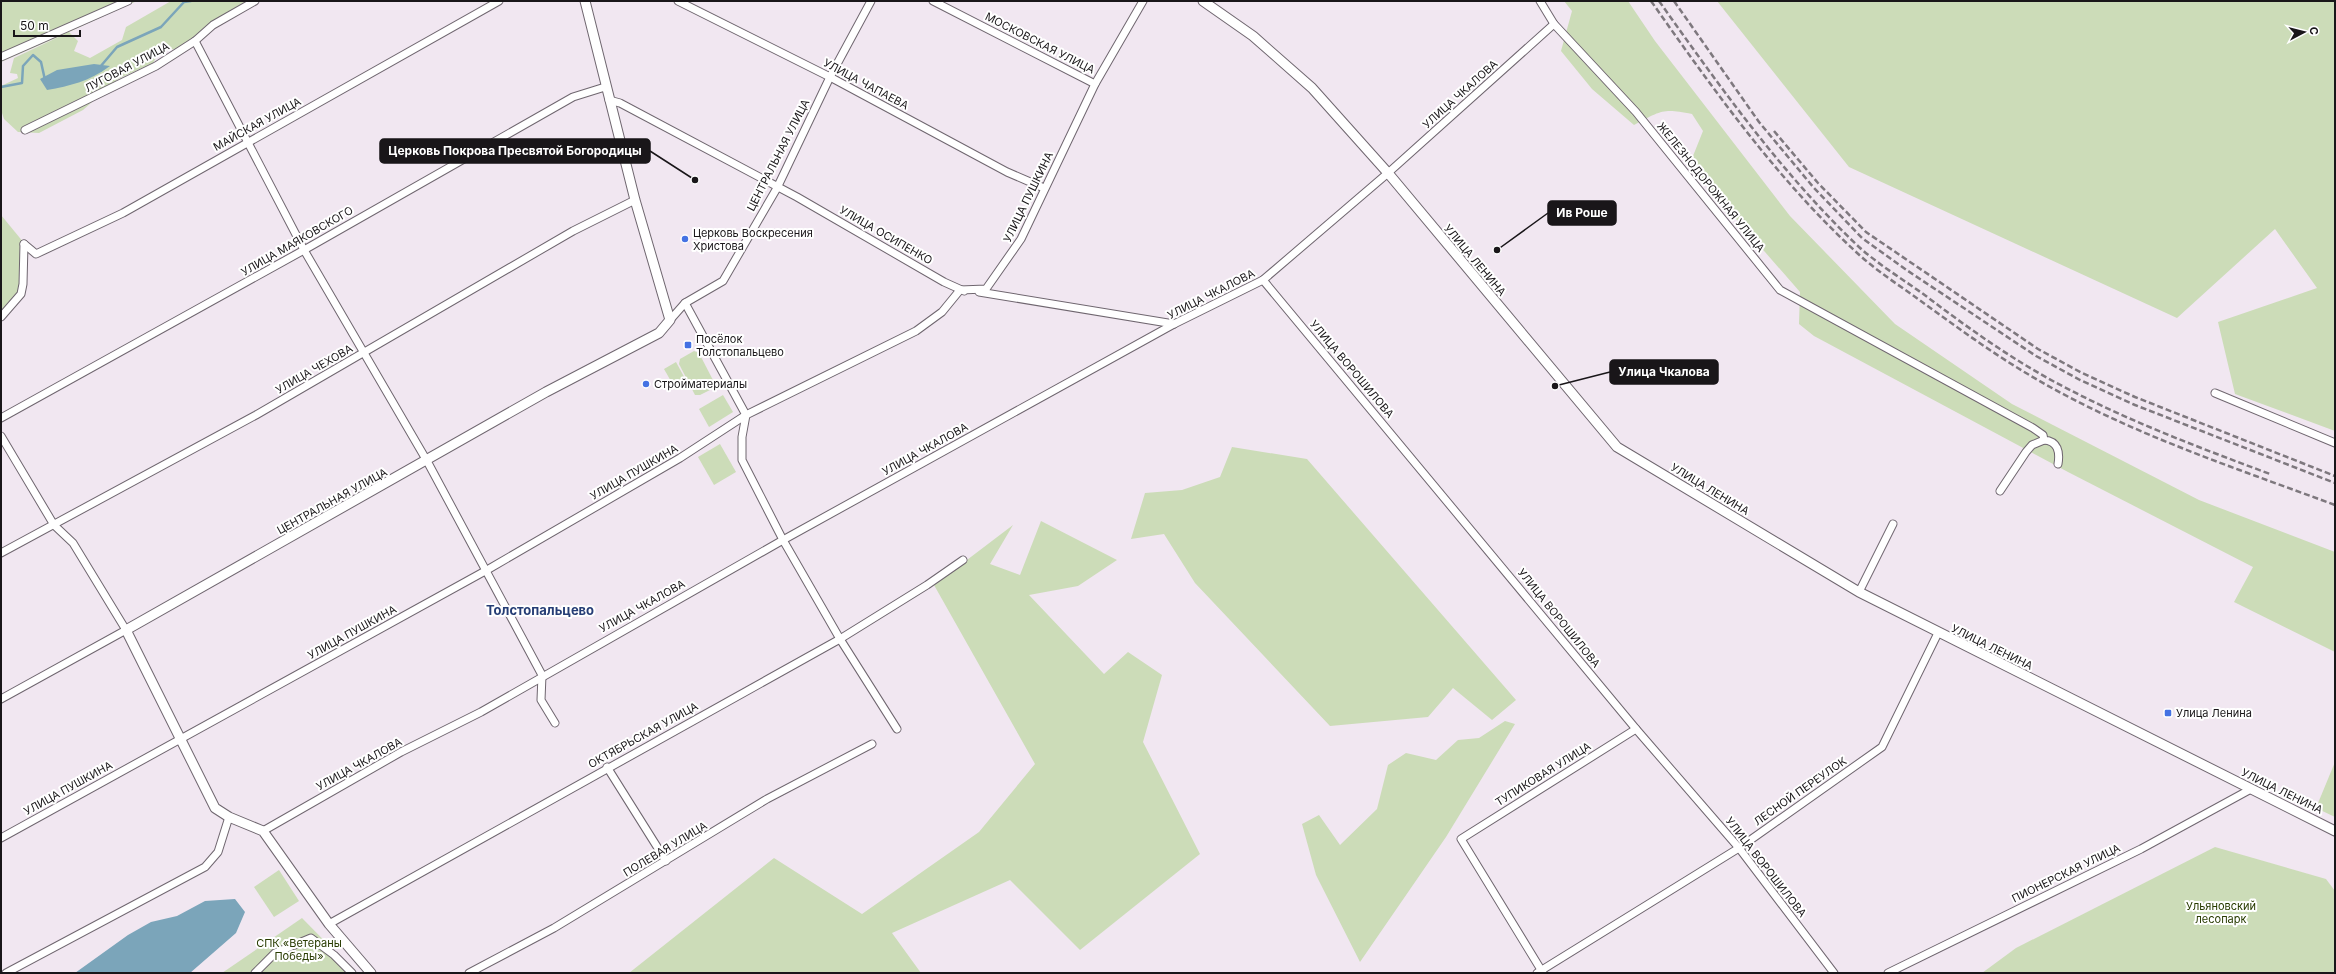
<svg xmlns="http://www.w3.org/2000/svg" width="2336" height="974" font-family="Inter,sans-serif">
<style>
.green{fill:#ccdcb8}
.water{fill:#7ba5ba}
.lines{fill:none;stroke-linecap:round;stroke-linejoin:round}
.stream{stroke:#7ba5ba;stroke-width:2.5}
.minor-casing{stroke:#6f666f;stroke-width:9}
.tertiary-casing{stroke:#6f666f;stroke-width:11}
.minor{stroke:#fff;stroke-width:7}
.tertiary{stroke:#fff;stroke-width:9}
.rail{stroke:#7e787e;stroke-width:2.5;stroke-dasharray:6 3;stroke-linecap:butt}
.poi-dot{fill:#4472e3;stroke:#fff;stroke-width:1.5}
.labels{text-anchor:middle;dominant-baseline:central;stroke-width:4;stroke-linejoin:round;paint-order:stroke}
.street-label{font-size:11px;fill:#191619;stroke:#fff}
.poi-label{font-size:11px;fill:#191619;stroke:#fff;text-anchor:start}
.park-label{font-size:11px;fill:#283b00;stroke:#fff}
.quarter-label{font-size:13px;font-weight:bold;fill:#253d75;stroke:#fff}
.leader{fill:none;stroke:#191619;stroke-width:1.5}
.callout-dot{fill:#191619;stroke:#fff;stroke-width:1.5}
.callout{fill:#191619;stroke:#191619;stroke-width:1.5}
.callout-label{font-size:12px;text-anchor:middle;font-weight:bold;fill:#fff}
</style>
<rect width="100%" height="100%" fill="#f1e7f1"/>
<g class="green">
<path d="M1,1H137L69,32L78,41L74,51L90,58L122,40L126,27L171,1H258L180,50L162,48L153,63L118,79L83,110L39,133L18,132L4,119L1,110V86L18,78L17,74L10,73L14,58L65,34L1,62Z"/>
<path d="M1564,1H1628L1655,41L1790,216L1895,324L2012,404L2199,500L2335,552V652L2234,602L2253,567L2068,472L1814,336L1799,324L1800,292L1702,180L1693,156L1703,131L1692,114C1662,108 1661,111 1634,125L1592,89L1561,51L1572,11Z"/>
<path d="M1717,1H2335V431L2235,394L2218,322L2317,288L2275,229L2177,318L1849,167Z"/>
<path d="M1,215L24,243L27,269L23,295L1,318Z"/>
<path d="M694,351L699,353L715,384L714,388L700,395H695L679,364L680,359Z"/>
<path d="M676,362L688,384L676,390L664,369Z"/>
<path d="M723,395L733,412L709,427L699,409Z"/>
<path d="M720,444L736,472L714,485L698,457Z"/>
<path d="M1232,447L1307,459L1516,700L1492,720L1453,688L1428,717L1330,726L1195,583L1164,534L1131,539L1145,493L1182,490L1220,477Z"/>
<path d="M1041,521L1117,560L1078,586L1029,595L1104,674L1128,652L1162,675L1143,742L1200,854L1080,950L1010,880L892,933L921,973H629L774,858L862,914L979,832L1035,764L934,585L1013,525L990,564L1020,575Z"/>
<path d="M1505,721L1515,724L1446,837L1360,962L1316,875L1302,824L1319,815L1340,845L1377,809L1388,765L1406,753L1436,760L1458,740L1479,738Z"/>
<path d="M2335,762V817L2316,808Z"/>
<path d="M2215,847L2326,879L2335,891V973H1982L2016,948Z"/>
<path d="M279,870L299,901L274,917L254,887Z"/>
<path d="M302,918L356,973H222Z"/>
</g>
<g class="water">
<path d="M94,64L110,66C90,81 70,86 47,90L40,79L57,70Z"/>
<path d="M235,899L245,912L236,933L190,973H75L128,935L151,922L177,916L205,901Z"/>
</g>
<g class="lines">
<g class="stream">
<path d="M100,67L117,47L161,27L184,2L191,1"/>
<path d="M1,87L22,83L23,66L33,55L41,62L45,80"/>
</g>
<defs>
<g id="minor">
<path d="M678,1L830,77L1007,172L1044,188"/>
<path d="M933,1L1095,84"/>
<path d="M1540,1L1554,24L1636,112L1780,290L2033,428L2043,435L2044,440C2058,441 2060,452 2058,464"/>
<path d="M195,41L304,250L427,461L542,675L541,700L555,723"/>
<path d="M1,57L128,1"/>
<path d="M609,100L620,103L797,197L944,282L964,291"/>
<path d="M25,130L156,66L195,41L213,25L255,1"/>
<path d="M24,244L36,254L123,213L499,1"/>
<path d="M1263,280L1636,729L1739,848L1834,973"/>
<path d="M979,292L1174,324"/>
<path d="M685,303L746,415L742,437V460L783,540L840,639L897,729"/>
<path d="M1,317L21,294L23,284L24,244"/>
<path d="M670,320L685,303L723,281L777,188L830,77L871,1"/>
<path d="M2215,393L2335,443"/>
<path d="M1,418L304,250L573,97L605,87"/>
<path d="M1,436L54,525L73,543L126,630L1,699"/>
<path d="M2000,491L2026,452L2032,445L2044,440"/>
<path d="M1,553L256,415L573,231L635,200"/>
<path d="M1859,592L1893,524"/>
<path d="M607,767L666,861"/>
<path d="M263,831L401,752L481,712L783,540L1174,324L1263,280L1388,173L1554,24"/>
<path d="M1,838L487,570L680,458L746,415L916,331L942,312L960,290L986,289L1021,239L1095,84L1143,1"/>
<path d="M329,924L840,639L927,585L963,560"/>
<path d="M6,973L205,867L218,852L229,817"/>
<path d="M255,973L275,953L311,938L334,955L352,973"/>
<path d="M469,973L554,928L767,799L872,744"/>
<path d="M1537,973L1739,848L1882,747L1938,633"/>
<path d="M1543,973L1461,839L1636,729"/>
<path d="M1888,973L2141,849L2251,789"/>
</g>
<g id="tertiary">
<path d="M1203,1L1253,36L1312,88L1388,173L1617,447L1859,592L2335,831"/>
<path d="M371,973L329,924L263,831L229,817L215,808L126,630L546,392L659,333L670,320L635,200L585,1"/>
</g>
</defs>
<use href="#minor" class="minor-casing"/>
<use href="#tertiary" class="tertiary-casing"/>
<use href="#minor" class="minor"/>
<use href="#tertiary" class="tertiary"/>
<g class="rail">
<path d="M1651,1C1713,89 1776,178 1855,251C1876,271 1902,287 1925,304C1958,328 1991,352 2026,373C2122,431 2230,466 2335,505"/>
<path d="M1659,1C1720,87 1782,174 1859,247C1879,265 1904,280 1926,296C1972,331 2020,365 2072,391C2136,424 2203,449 2270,474"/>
<path d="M1674,1L1759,122L1814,188L1862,238L1908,271L2036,356L2080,380L2135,405L2335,483"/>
<path d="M1774,131L1818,183L1866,232L2038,349L2082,373L2135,397L2335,476"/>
</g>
</g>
<g class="poi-dot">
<circle cx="685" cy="239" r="4"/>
<rect x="684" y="341" width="8" height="8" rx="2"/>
<circle cx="646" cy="384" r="4"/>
<rect x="2164" y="709" width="8" height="8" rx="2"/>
</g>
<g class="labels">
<g class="street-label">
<text transform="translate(1040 43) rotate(27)">МОСКОВСКАЯ УЛИЦА</text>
<text transform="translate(127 67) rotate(-28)">ЛУГОВАЯ УЛИЦА</text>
<text transform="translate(866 84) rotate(28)">УЛИЦА ЧАПАЕВА</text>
<text transform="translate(1460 94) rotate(-42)">УЛИЦА ЧКАЛОВА</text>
<text transform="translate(257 124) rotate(-29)">МАЙСКАЯ УЛИЦА</text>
<text transform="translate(778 155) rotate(-63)">ЦЕНТРАЛЬНАЯ УЛИЦА</text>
<text transform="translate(1711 187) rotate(51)">ЖЕЛЕЗНОДОРОЖНАЯ УЛИЦА</text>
<text transform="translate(1028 197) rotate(-64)">УЛИЦА ПУШКИНА</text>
<text transform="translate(886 235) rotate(30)">УЛИЦА ОСИПЕНКО</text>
<text transform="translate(297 241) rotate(-30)">УЛИЦА МАЯКОВСКОГО</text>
<text transform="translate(1475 260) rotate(50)">УЛИЦА ЛЕНИНА</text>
<text transform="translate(1211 294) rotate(-27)">УЛИЦА ЧКАЛОВА</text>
<text transform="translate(314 369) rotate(-30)">УЛИЦА ЧЕХОВА</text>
<text transform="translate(1352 369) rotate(50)">УЛИЦА ВОРОШИЛОВА</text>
<text transform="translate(925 449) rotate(-29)">УЛИЦА ЧКАЛОВА</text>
<text transform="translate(634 472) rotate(-30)">УЛИЦА ПУШКИНА</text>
<text transform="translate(1710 489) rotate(31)">УЛИЦА ЛЕНИНА</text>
<text transform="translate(332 501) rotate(-29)">ЦЕНТРАЛЬНАЯ УЛИЦА</text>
<text transform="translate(642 606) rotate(-29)">УЛИЦА ЧКАЛОВА</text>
<text transform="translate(1559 618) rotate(51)">УЛИЦА ВОРОШИЛОВА</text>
<text transform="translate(352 632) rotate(-29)">УЛИЦА ПУШКИНА</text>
<text transform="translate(1992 647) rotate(26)">УЛИЦА ЛЕНИНА</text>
<text transform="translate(643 735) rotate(-29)">ОКТЯБРЬСКАЯ УЛИЦА</text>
<text transform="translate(359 764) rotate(-29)">УЛИЦА ЧКАЛОВА</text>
<text transform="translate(1543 774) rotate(-32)">ТУПИКОВАЯ УЛИЦА</text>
<text transform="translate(68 788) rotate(-29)">УЛИЦА ПУШКИНА</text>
<text transform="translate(1800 791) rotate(-35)">ЛЕСНОЙ ПЕРЕУЛОК</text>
<text transform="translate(2282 791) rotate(26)">УЛИЦА ЛЕНИНА</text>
<text transform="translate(665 849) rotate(-31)">ПОЛЕВАЯ УЛИЦА</text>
<text transform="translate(1766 867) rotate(52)">УЛИЦА ВОРОШИЛОВА</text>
<text transform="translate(2066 873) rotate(-26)">ПИОНЕРСКАЯ УЛИЦА</text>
</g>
<g class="poi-label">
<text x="693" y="233">Церковь Воскресения<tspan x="693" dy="13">Христова</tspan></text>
<text x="696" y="339">Посёлок<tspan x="696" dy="13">Толстопальцево</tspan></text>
<text x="654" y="384">Стройматериалы</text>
<text x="2176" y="713">Улица Ленина</text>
</g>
<g class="park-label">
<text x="2221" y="906">Ульяновский<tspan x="2221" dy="13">лесопарк</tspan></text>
<text x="299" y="943">СПК «Ветераны<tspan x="299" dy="13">Победы»</tspan></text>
</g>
<g class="quarter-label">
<text x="540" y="610">Толстопальцево</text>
</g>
</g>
<path class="leader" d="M695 180L650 151M1497 250L1548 213M1555 386L1610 372"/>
<g class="callout-dot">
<circle cx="695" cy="180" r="4"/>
<circle cx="1497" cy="250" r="4"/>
<circle cx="1555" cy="386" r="4"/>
</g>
<g class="callout">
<rect x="380" y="139" width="270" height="24" rx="4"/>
<rect x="1548" y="201" width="68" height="24" rx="4"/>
<rect x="1610" y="360" width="108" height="24" rx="4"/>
</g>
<g class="callout-label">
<text x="515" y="155">Церковь Покрова Пресвятой Богородицы</text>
<text x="1582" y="217">Ив Роше</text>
<text x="1664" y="376">Улица Чкалова</text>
</g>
<rect width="2336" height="974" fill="none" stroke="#191619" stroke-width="4"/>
<g transform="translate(2304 32) rotate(83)" stroke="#ffffff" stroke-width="3" paint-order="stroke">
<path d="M0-3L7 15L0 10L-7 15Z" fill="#191619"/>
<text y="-6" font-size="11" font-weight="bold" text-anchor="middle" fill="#191619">С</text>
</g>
<path d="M14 30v6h66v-6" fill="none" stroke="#191619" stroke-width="2"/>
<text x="20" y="30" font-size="12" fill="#191619" stroke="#ffffff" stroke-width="3" paint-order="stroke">50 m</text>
</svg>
